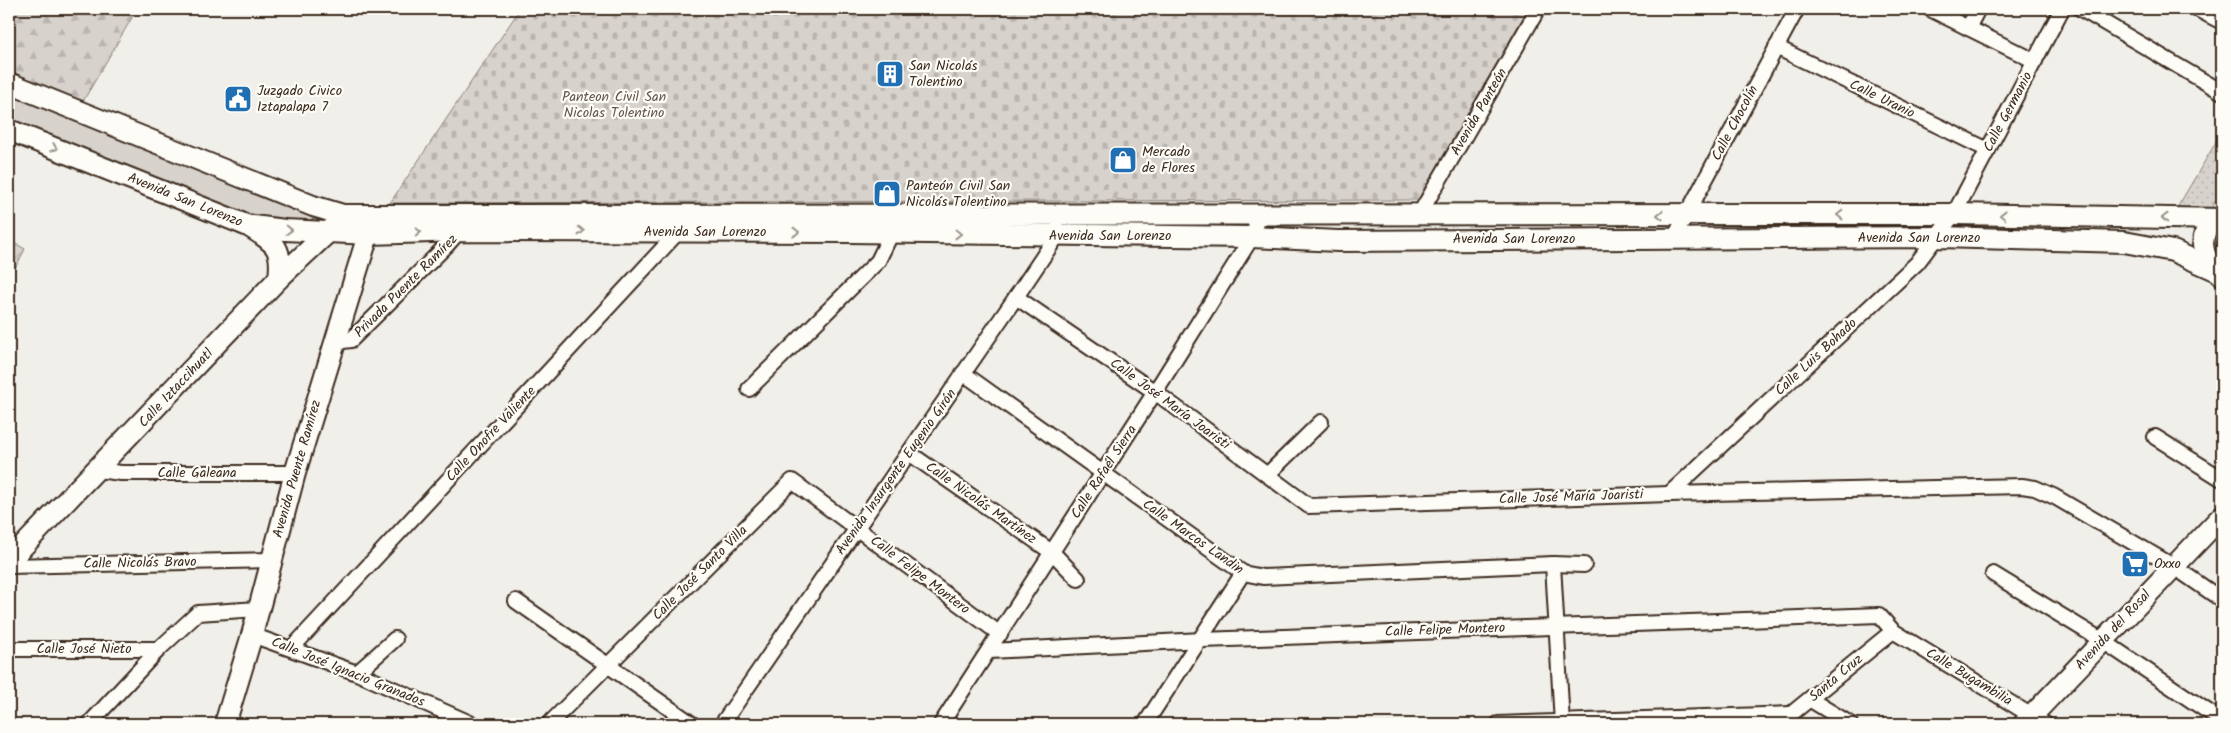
<svg xmlns="http://www.w3.org/2000/svg" width="2231" height="733" font-family="Kalam,sans-serif">
<style>
.grass{fill:#d7d2cc;stroke:#897e75}
.forest{fill:url(#forest-firs);stroke:#897e75}
.cemetery{fill:url(#cemetery-stones);stroke:#897e75}
.park{fill:url(#park-dots);stroke:#897e75}
.garden{fill:url(#garden-furrows);stroke:#897e75}
.lines{fill:none;stroke-linecap:round;stroke-linejoin:round}
.street-casing{stroke:#3b2a1e;stroke-width:18}
.secondary-casing{stroke:#3b2a1e;stroke-width:24}
.street{stroke:#fdfcf7;stroke-width:14}
.secondary{stroke:#fdfcf7;stroke-width:20}
.oneway{stroke:#9c938a}
.labels{text-anchor:middle;dominant-baseline:central;stroke-width:4.5;stroke-linejoin:round;paint-order:stroke}
.poi-label{font-size:14px;fill:#3b2a1e;stroke:#fdfcf7;text-anchor:start}
.park-label{font-size:14px;fill:#62544a;stroke:#fdfcf7}
.street-label{font-size:14px;fill:#3b2a1e;stroke:#fdfcf7}
</style>
<defs>
<pattern id="forest-firs" width="22" height="20" patternUnits="userSpaceOnUse" patternTransform="scale(1.25)"><rect width="22" height="20" fill="#d7d2cc"/><path d="M5 1l3.5 6h-7zM16 11l3.5 6h-7z" fill="#b9b4af"/></pattern>
<pattern id="cemetery-stones" width="16" height="16" patternUnits="userSpaceOnUse" patternTransform="scale(1.25)"><rect width="16" height="16" fill="#d7d2cc"/><path d="M2 7V4a2 2 0 0 1 4 0v3zM10 15v-3a2 2 0 0 1 4 0v3z" fill="#b9b4af"/></pattern>
<pattern id="park-dots" width="8" height="8" patternUnits="userSpaceOnUse" patternTransform="scale(1.25)"><rect width="8" height="8" fill="#d7d2cc"/><path d="M2 2h.1M6 6h.1" fill="none" stroke="#b9b4af" stroke-width="1.8" stroke-linecap="round"/></pattern>
<pattern id="garden-furrows" width="10" height="10" patternUnits="userSpaceOnUse" patternTransform="scale(1.25)"><rect width="10" height="10" fill="#d7d2cc"/><path d="M-1 1l2-2M0 10L10 0M9 11l2-2" fill="none" stroke="#b9b4af"/></pattern>
</defs>
<rect width="100%" height="100%" fill="#f1efea"/>
<filter id="ink" filterUnits="userSpaceOnUse"><feTurbulence type="fractalNoise" baseFrequency=".02" numOctaves="2"/><feDisplacementMap in="SourceGraphic" scale="10" xChannelSelector="R" yChannelSelector="G"/><feConvolveMatrix kernelMatrix="1 2 1 2 8 2 1 2 1" color-interpolation-filters="sRGB"/></filter>
<g filter="url(#ink)">
<path class="grass" d="M9,93L308,209L313,220L303,231L281,230L9,125Z"/>
<path class="forest" d="M9,9H137L82,103L9,76Z"/>
<path class="cemetery" d="M520,9H1528L1418,200L390,203Z"/>
<path class="park" d="M2222,132V190L2211,209L2177,208Z"/>
<path class="garden" d="M9,240L25,249L9,280Z"/>
<g class="lines">
<defs>
<g id="street">
<path d="M1930,9L2035,61"/>
<path d="M2081,9L2222,92"/>
<path d="M2197,9L2222,22"/>
<path d="M1968,28L1978,9"/>
<path d="M1776,47L1988,150"/>
<path d="M1419,215L1538,9"/>
<path d="M1674,238L1797,9"/>
<path d="M1016,297L1155,392L1309,506L1669,494L2022,486L2035,488L2055,497L2173,566L2222,600"/>
<path d="M335,342L351,340L447,245L461,229"/>
<path d="M963,373L1243,573L1263,577L1553,564L1584,565"/>
<path d="M749,389L878,261L892,232"/>
<path d="M2155,437L2222,479"/>
<path d="M909,453L1053,553L1078,579"/>
<path d="M98,470L121,473H295"/>
<path d="M1267,475L1321,422"/>
<path d="M1669,494L1917,263L1954,214L2062,9"/>
<path d="M1553,564L1562,724"/>
<path d="M9,566L271,560"/>
<path d="M1993,574L2103,641L2222,721"/>
<path d="M516,601L692,724"/>
<path d="M252,635L357,673L472,724"/>
<path d="M292,648L679,231V228"/>
<path d="M9,649H159"/>
<path d="M989,651L1202,640L1879,615L1893,631L2045,724"/>
<path d="M357,673L395,639"/>
<path d="M1811,700L1850,724"/>
<path d="M1785,719L1893,631"/>
<path d="M89,724L159,649L198,613L258,609"/>
<path d="M549,724L792,481L1000,634"/>
<path d="M722,724L1016,297L1057,236V229"/>
<path d="M941,724L1155,392L1252,237L1260,215"/>
<path d="M1145,724L1243,573"/>
<path d="M1498,724L1791,714"/>
</g>
<g id="secondary">
<path d="M9,83L313,206L343,215L1954,214L2222,219"/>
<path d="M9,130L246,225L285,230L370,234L461,231L849,232L1252,237L1338,241L1939,237L2124,242L2173,251L2218,271L2222,275"/>
<path d="M2214,219C2198,236 2200,257 2218,271"/>
<path d="M250,227C275,243 283,247 279,278"/>
<path d="M9,561L279,278L337,224"/>
<path d="M225,724L252,635L295,473L372,222"/>
<path d="M2024,724L2222,516"/>
</g>
</defs>
<use href="#street" class="street-casing"/>
<use href="#secondary" class="secondary-casing"/>
<use href="#street" class="street"/>
<use href="#secondary" class="secondary"/>
</g>
<defs><path id="oneway-chevron" d="M-2-3.5L2.5 0L-2 3.5" fill="none" stroke-width="1.6" stroke-linecap="round" stroke-linejoin="round" transform="scale(1.25)"/></defs>
<g class="oneway">
<use href="#oneway-chevron" transform="translate(54 148) rotate(22)"/>
<use href="#oneway-chevron" transform="translate(1660 215) rotate(-180)"/>
<use href="#oneway-chevron" transform="translate(1840 215) rotate(180)"/>
<use href="#oneway-chevron" transform="translate(2003 215) rotate(-179)"/>
<use href="#oneway-chevron" transform="translate(2165 218) rotate(-179)"/>
<use href="#oneway-chevron" transform="translate(289 230) rotate(2)"/>
<use href="#oneway-chevron" transform="translate(581 231)"/>
<use href="#oneway-chevron" transform="translate(418 232) rotate(-2)"/>
<use href="#oneway-chevron" transform="translate(796 232)"/>
<use href="#oneway-chevron" transform="translate(958 234) rotate(1)"/>
</g>
</g>
<defs>
<symbol id="building-square" viewBox="-11 -11 22 22"><rect x="-9" y="-9" width="18" height="18" rx="4" fill="#1f6fb2" stroke="#fdfcf7"/><path d="M-4-6H4V6H1V3H-1V6H-4ZM-2.5-4.3h1.7v1.8h-1.7ZM.8-4.3h1.7v1.8H.8ZM-2.5-1h1.7V.8h-1.7ZM.8-1h1.7V.8H.8Z" fill="#fff"/></symbol>
<symbol id="civic-square" viewBox="-11 -11 22 22"><rect x="-9" y="-9" width="18" height="18" rx="4" fill="#1f6fb2" stroke="#fdfcf7"/><path d="M-.6-6.5H3V-4.5H.6V-3L4-1V1h2V6H-6V1h2V-1L-.6-3ZM-1.2 2.5V6h2.4V2.5Z" fill="#fff"/></symbol>
<symbol id="shop-square" viewBox="-11 -11 22 22"><rect x="-9" y="-9" width="18" height="18" rx="4" fill="#1f6fb2" stroke="#fdfcf7"/><path d="M-5-2.5h2.3a2.7 3.5 0 0 1 5.4 0H5L5.5 6h-11ZM-1.5-2.5h3a1.5 2.3 0 0 0-3 0Z" fill="#fff"/></symbol>
<symbol id="supermarket-square" viewBox="-11 -11 22 22"><rect x="-9" y="-9" width="18" height="18" rx="4" fill="#1f6fb2" stroke="#fdfcf7"/><path d="M-6-5.5h2.5l.6 2H6L4.5 2H-2.5L-4.4-4H-6ZM-1.5 3.2a1.3 1.3 0 1 0 .1 0ZM3 3.2a1.3 1.3 0 1 0 .1 0Z" fill="#fff"/></symbol>
</defs>
<g fill-rule="evenodd">
<use href="#building-square" x="874" y="58" width="32" height="32"/>
<use href="#civic-square" x="222" y="83" width="32" height="32"/>
<use href="#shop-square" x="1107" y="144" width="32" height="32"/>
<use href="#shop-square" x="871" y="178" width="32" height="32"/>
<use href="#supermarket-square" x="2119" y="548" width="32" height="32"/>
</g>
<g class="labels">
<g class="poi-label">
<text x="909" y="66">San Nicolás<tspan x="909" dy="16">Tolentino</tspan></text>
<text x="257" y="91">Juzgado Civico<tspan x="257" dy="16">Iztapalapa 7</tspan></text>
<text x="1142" y="152">Mercado<tspan x="1142" dy="16">de Flores</tspan></text>
<text x="906" y="186">Panteón Civil San<tspan x="906" dy="16">Nicolás Tolentino</tspan></text>
<text x="2154" y="564">Oxxo</text>
</g>
<g class="park-label">
<text x="614" y="97">Panteon Civil San<tspan x="614" dy="16">Nicolas Tolentino</tspan></text>
</g>
<g class="street-label">
<text transform="translate(1882 99) rotate(26)">Calle Uranio</text>
<text transform="translate(1479 112) rotate(-60)">Avenida Panteón</text>
<text transform="translate(2008 112) rotate(-62)">Calle Germanio</text>
<text transform="translate(1735 123) rotate(-62)">Calle Chocolín</text>
<text transform="translate(185 200) rotate(22)">Avenida San Lorenzo</text>
<text x="705" y="232">Avenida San Lorenzo</text>
<text x="1110" y="236">Avenida San Lorenzo</text>
<text x="1919" y="238">Avenida San Lorenzo</text>
<text x="1514" y="239">Avenida San Lorenzo</text>
<text transform="translate(406 286) rotate(-45)">Privada Puente Ramírez</text>
<text transform="translate(1816 357) rotate(-43)">Calle Luis Bohado</text>
<text transform="translate(176 388) rotate(-47)">Calle Iztaccihuatl</text>
<text transform="translate(1170 404) rotate(36)">Calle José María Joaristi</text>
<text transform="translate(491 434) rotate(-47)">Calle Onofre Valiente</text>
<text transform="translate(297 469) rotate(-74)">Avenida Puente Ramírez</text>
<text transform="translate(896 472) rotate(-55)">Avenida Insurgente Eugenio Girón</text>
<text transform="translate(1104 472) rotate(-57)">Calle Rafaél Sierra</text>
<text x="197" y="473">Calle Galeana</text>
<text transform="translate(1571 497) rotate(-2)">Calle José María Joaristi</text>
<text transform="translate(981 503) rotate(35)">Calle Nicolás Martínez</text>
<text transform="translate(1193 537) rotate(35)">Calle Marcos Landin</text>
<text transform="translate(140 563) rotate(-1)">Calle Nicolás Bravo</text>
<text transform="translate(700 573) rotate(-45)">Calle José Santo Villa</text>
<text transform="translate(920 575) rotate(37)">Calle Felipe Montero</text>
<text transform="translate(1445 630) rotate(-2)">Calle Felipe Montero</text>
<text transform="translate(2113 630) rotate(-47)">Avenida del Rosal</text>
<text x="84" y="649">Calle José Nieto</text>
<text transform="translate(348 672) rotate(22)">Calle José Ignacio Granados</text>
<text transform="translate(1969 677) rotate(31)">Calle Bugambilia</text>
<text transform="translate(1836 678) rotate(-40)">Santa Cruz</text>
</g>
</g>
<rect width="2231" height="733" fill="none" stroke="#fdfcf7" stroke-width="30"/>
<rect x="15" y="15" width="2201" height="703" fill="none" stroke="#3b2a1e" stroke-width="2" filter="url(#ink)"/>
</svg>
